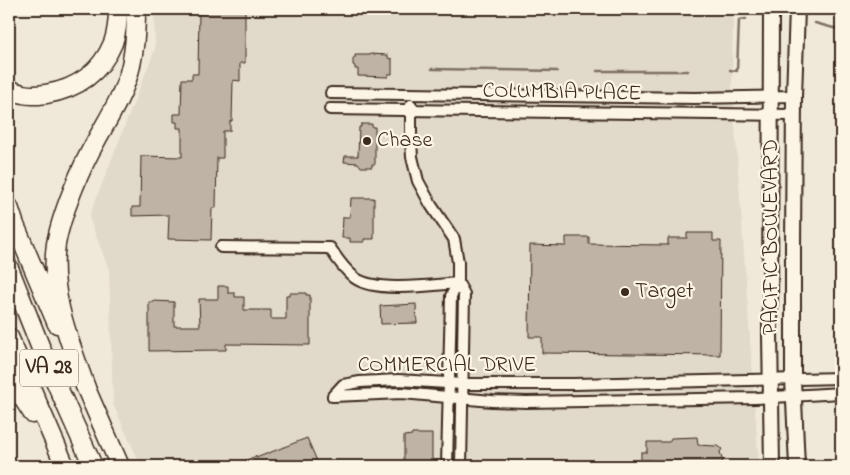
<svg xmlns="http://www.w3.org/2000/svg" width="850" height="475" font-family="'Indie Flower',sans-serif">
<style>
.built{fill:#e1d9c9}
.lines{fill:none;stroke-linecap:round;stroke-linejoin:round}
.stream{stroke:#7e7163;stroke-width:2.5}
.building{fill:#beb3a4;stroke:#3b2a1e}
.street-casing{stroke:#3b2a1e;stroke-width:14}
.secondary-casing{stroke:#3b2a1e;stroke-width:18}
.highway-casing{stroke:#3b2a1e;stroke-width:21}
.street{stroke:#fcf5e5;stroke-width:10}
.secondary{stroke:#fcf5e5;stroke-width:14}
.highway{stroke:#fcf5e5;stroke-width:18}
.poi-dot{fill:#3b2a1e;stroke:#fcf5e5;stroke-width:2}
.labels{text-anchor:middle;dominant-baseline:central;stroke-width:4.5;stroke-linejoin:round;paint-order:stroke}
.shield{fill:#fcf5e5;stroke:#75675a;stroke-width:1}
.shield-label{font-size:21px;font-weight:bold;fill:#3b2a1e}
.street-label{font-size:22px;fill:#3b2a1e;stroke:#fcf5e5}
.poi-label{font-size:22px;fill:#3b2a1e;stroke:#fcf5e5;text-anchor:start}
</style>
<rect width="100%" height="100%" fill="#f0e9d9"/>
<filter id="ink" filterUnits="userSpaceOnUse"><feTurbulence type="fractalNoise" baseFrequency=".02" numOctaves="2"/><feDisplacementMap in="SourceGraphic" scale="10" xChannelSelector="R" yChannelSelector="G"/><feConvolveMatrix kernelMatrix="1 2 1 2 8 2 1 2 1" color-interpolation-filters="sRGB"/></filter>
<g filter="url(#ink)">
<path class="built" d="M154,9H733L732,84L759,466H141L113,404L109,270L89,217L155,49Z"/>
<g class="lines">
<g class="stream">
<path d="M815,23L841,30"/>
<path d="M432,69L557,71"/>
<path d="M730,70L737,71L739,20L746,19"/>
<path d="M597,71H688"/>
</g>
</g>
<g class="building">
<path d="M199,9H245V63H240V81L233,80L232,121H230V131H223V158H217L216,208H212L211,240L168,239L169,215L132,216V207H140L141,156L182,157V128H177V122H174V114H181L182,79H192V74H198Z"/>
<path d="M370,54L388,55V58L392,59V74H388V77L358,76V69H355V66L353,65V58H355V55H370Z"/>
<path d="M361,124H372V127H375V164H372V167H361L358,163L344,162L345,156H358L359,127H361Z"/>
<path d="M351,198H374V239H364V242H350V238H342L343,217H350Z"/>
<path d="M687,233H713V241H721L720,355L542,353V337H529L530,245L566,246V237H589V244L668,245V238H687Z"/>
<path d="M218,286H228V293H235V297H244V310H271V319H286V295H290V293H306V295H310V345L226,344V350H223L149,351V302H154V301L174,302V326H200L199,299H218Z"/>
<path d="M416,304L417,323L381,324L380,306Z"/>
<path d="M412,434H432V466H404V436L412,435Z"/>
<path d="M697,437L698,445L715,446V445L722,449L720,452L724,466H652V460H641V452H647V442H669L671,438Z"/>
<path d="M307,438L317,461L305,466H232L256,456V458Z"/>
</g>
<g class="lines">
<defs>
<g id="street">
<path d="M331,93L695,98L794,96"/>
<path d="M411,105V141L412,157L418,181L431,205L454,239L458,262V283L464,294L461,466"/>
<path d="M330,109L794,115"/>
<path d="M221,247L330,248C337,259 345,270 355,278C376,293 432,285 458,283"/>
<path d="M333,396L343,385L360,382L398,380L463,384H574L841,378"/>
<path d="M333,396L402,393L492,401L527,402L756,398L841,393"/>
<path d="M447,466L451,296L458,283"/>
</g>
<g id="secondary">
<path d="M771,9L770,335L772,466"/>
<path d="M797,466L793,379V247L794,96L797,9"/>
</g>
<g id="highway">
<path d="M9,89C13,91 18,93 23,94C30,96 39,95 46,94C77,89 101,72 113,43C117,32 118,20 118,9"/>
<path d="M9,207L15,225L57,324"/>
<path d="M9,268L44,356L93,466"/>
<path d="M9,337L65,466"/>
<path d="M9,377L33,414"/>
<path d="M81,377L120,466"/>
<path d="M86,388C70,342 49,294 56,244C61,215 81,167 96,141C108,119 122,97 129,73C135,52 136,31 136,9"/>
</g>
</defs>
<use href="#street" class="street-casing"/>
<use href="#secondary" class="secondary-casing"/>
<use href="#highway" class="highway-casing"/>
<use href="#street" class="street"/>
<use href="#secondary" class="secondary"/>
<use href="#highway" class="highway"/>
</g>
</g>
<g class="poi-dot">
<circle cx="367" cy="141" r="5"/>
<circle cx="625" cy="292" r="5"/>
</g>
<g class="labels">
<rect class="shield" x="20" y="349.5" width="58" height="37" rx="4"/>
<g class="shield-label">
<text x="49" y="368">VA 28</text>
</g>
<g class="street-label">
<text transform="translate(562 93) rotate(1)">COLUMBIA PLACE</text>
<text transform="translate(772 237) rotate(-90)">PACIFIC BOULEVARD</text>
<text x="447" y="366">COMMERCIAL DRIVE</text>
</g>
<g class="poi-label">
<text x="377" y="141">Chase</text>
<text x="635" y="292">Target</text>
</g>
</g>
<rect width="850" height="475" fill="none" stroke="#fcf5e5" stroke-width="30"/>
<rect x="15" y="15" width="820" height="445" fill="none" stroke="#3b2a1e" stroke-width="2" filter="url(#ink)"/>
</svg>
